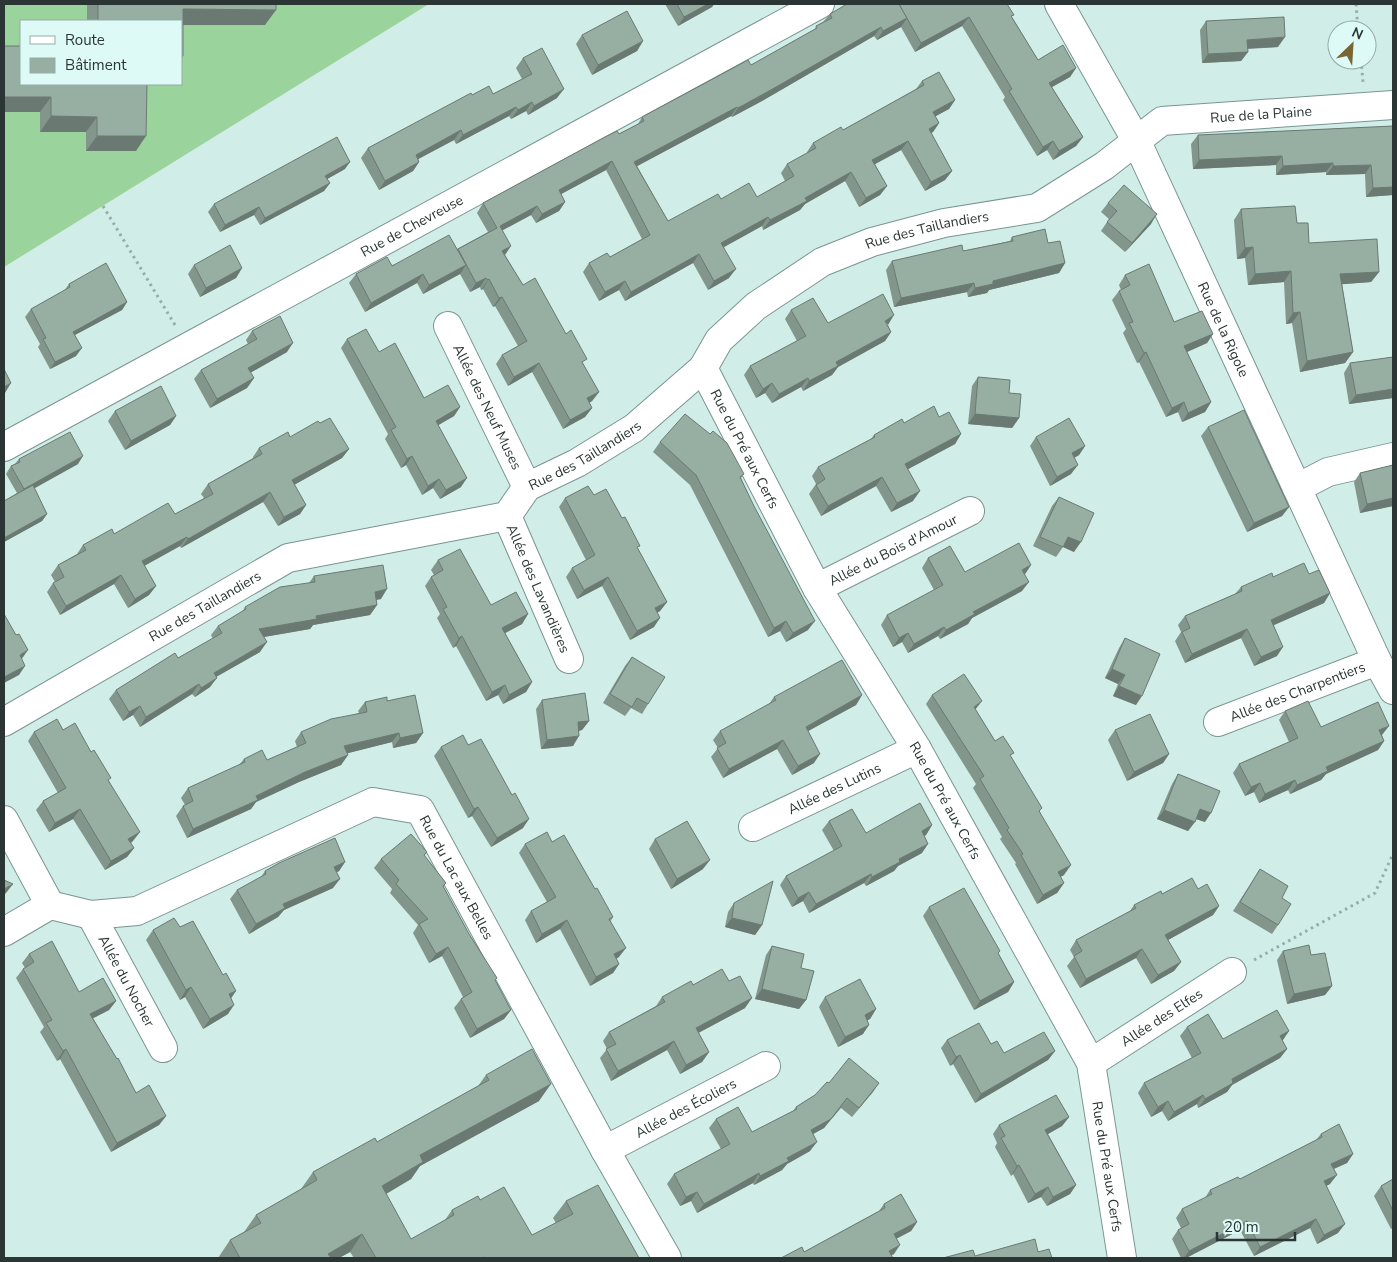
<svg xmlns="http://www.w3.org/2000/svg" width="1397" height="1262" font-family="'Nunito Sans',sans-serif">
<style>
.garden{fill:#9bd39c;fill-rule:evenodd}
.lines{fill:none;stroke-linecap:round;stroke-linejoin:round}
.minor-casing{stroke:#7a9591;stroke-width:30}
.path{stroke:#97ada9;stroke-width:3;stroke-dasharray:2.5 4;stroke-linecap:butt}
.minor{stroke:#fff;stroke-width:28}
.wall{fill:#82968c}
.shaded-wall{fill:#6a7a72}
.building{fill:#97aea3;stroke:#6a7a72}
.labels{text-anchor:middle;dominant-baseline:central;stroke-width:4;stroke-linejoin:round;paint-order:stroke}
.street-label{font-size:14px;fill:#2b3634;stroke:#ddfaf6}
</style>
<rect width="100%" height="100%" fill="#d0ede8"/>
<path class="garden" d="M4,4H429L4,267ZM21,21H181V84H21Z"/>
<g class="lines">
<defs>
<g id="minor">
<path id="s1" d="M1059,4L1136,140L1377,661L1393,690"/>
<path id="s2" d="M448,326L527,487"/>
<path id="s3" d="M703,368L817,588L917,749L1091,1063L1122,1258"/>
<path id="s4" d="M4,447L820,4"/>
<path d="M1297,488L1328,472L1393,457"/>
<path id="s5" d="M507,516L569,659"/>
<path id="s6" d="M817,588L970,511"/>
<path id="s7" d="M4,722L288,558L507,516L527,487L577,463L634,428L703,368L719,340L756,306L822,262L872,242L944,223L1037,208L1104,166L1162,121L1393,105"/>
<path id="s8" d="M1218,722L1377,661"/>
<path d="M4,820L50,905"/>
<path id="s9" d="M753,827L917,749"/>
<path id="s10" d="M91,915L163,1048"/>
<path id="s11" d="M4,932L50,905L91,915L137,911L373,802L420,810L605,1150L667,1258"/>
<path id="s12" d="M1091,1063L1232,972"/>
<path id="s13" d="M605,1150L766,1066"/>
</g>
</defs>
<use href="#minor" class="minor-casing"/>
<g class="path">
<path d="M1356,4L1358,30"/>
<path d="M1361,60L1363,82"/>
<path d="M103,206L175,325"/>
<path d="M1254,960L1375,893L1393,854"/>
</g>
<use href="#minor" class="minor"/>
</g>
<g class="wall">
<path d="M87,4H276L265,25H183V56L181,59V21H87Z"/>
<path d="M665,4H714L712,7L678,26Z"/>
<path d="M830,14L1012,17L1038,60L1076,68L1070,77L1052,87L1083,137L1076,146L1053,160L1047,150L1037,156L1003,100L1005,97L962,26L915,52L901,27L877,40L874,36L762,101L732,117L731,116L637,166L668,221L721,199L757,197L785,181L781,173L787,164L807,153V152L813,143L843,130L916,89L922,81L955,100L949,109L935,116L939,123L933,132L931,133L952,171L945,180L925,191L901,150L875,164L887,186L880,195L859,207L845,181L805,204L800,210L763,230L762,226L724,247L729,278L708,290L693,263L625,301L619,290L599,301L583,272L589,263L610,257L642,239L606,170L561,194L565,202L559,211L536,223L531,215L502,230L505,255L523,285L583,364L599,392L592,401L589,403L592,408L585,417L563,429L532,372L508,386L496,364L502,355L518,346L495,306L493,307L483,289L481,290L480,287L470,292L460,274L423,294L417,283L365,312L349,283L356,274L457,249L488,232L477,213L483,203L638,124L642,117L751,65L815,29L816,26L823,22Z"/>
<path d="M1206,21L1278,47L1247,49L1248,52L1241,61L1202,63L1200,30Z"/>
<path d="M582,35L643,41L637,51L592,75L576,44Z"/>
<path d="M4,46L147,84L136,151H86V132H40V112H4Z"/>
<path d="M523,58L557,98L528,115L526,111L511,119L509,116L456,144L454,140L418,159L419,162L413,171L379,190L361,158L368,148L472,95L493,94L522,79L516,68Z"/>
<path d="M1393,126V195L1366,197L1365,174L1326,175V172L1276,175V165L1193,169L1191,144L1198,135Z"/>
<path d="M345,169L327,179L330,183L324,191L260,225L254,215L220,232L208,212L214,204Z"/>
<path d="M1108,203L1151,224L1125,252L1101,231L1109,219L1101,212Z"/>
<path d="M1241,209L1297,223L1309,243L1379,272L1371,282L1342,284L1353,352L1345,363L1300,372L1292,323L1286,324L1284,282L1248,285L1245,258L1237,259L1234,220Z"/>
<path d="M1012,237L1048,243L1065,263L1059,273L989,290L987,293L968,297L967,292L894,307L886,270L892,261L963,251L1010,241Z"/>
<path d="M194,265L242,268L236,278L200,297L188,274Z"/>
<path d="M1125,275L1174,322L1213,334L1207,343L1187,352L1211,402L1205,412L1182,422L1178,412L1166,417L1139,362L1137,363L1123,333L1126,329L1112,300L1119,291L1121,290L1119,285Z"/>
<path d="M69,284L127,302L122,310L75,335L76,356L50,369L38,347L40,344L25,317L31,309L64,291Z"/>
<path d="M791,310L828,323L888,325L891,332L885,341L838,367L832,375L803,391L801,387L772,403L765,393L756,398L744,375L750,366L797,341L785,319Z"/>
<path d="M252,331L287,352L250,373L254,378L247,388L210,408L194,379L201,370L248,344L246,340Z"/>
<path d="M347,339L379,352L424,398L460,407L454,416L438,425L461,487L440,499L433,488L422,495L406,465L401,468L385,439L388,434L341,348Z"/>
<path d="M1393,357V398L1349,404L1344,373L1350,363Z"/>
<path d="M978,377L1009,393L1019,418L1012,428L968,424L972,386Z"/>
<path d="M115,411L176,416L170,425L125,450L108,421Z"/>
<path d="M939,417L961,434L955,444L908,469L913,501L891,512L876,486L821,516L809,494L816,484L812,476L818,467L871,439L874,435L904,423Z"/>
<path d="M1208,427L1289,507L1282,516L1247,532L1201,436Z"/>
<path d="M290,437L349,449L342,458L294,485L306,505L300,514L278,526L263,502L181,548L180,546L144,566L156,586L149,595L128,608L114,584L60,615L47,592L53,583L55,582L51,575L58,565L77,554L83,545L114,534L175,514L204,498L201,494L208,484L253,458V457L259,448Z"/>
<path d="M1036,437L1085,446L1079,455L1074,458L1071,474L1050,486L1030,446Z"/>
<path d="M660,442L744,474L741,478L808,630L786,642L780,631L768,637L690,485L653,452Z"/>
<path d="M19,459L78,464L34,488L47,514L42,521L4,542V501L17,493L6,474L11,466L15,464Z"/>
<path d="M1393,465V506L1360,513L1354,482L1360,473Z"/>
<path d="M594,495L638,549L667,602L660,611L657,613L654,627L630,640L602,586L577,599L566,577L572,568L586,560L559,507L565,498Z"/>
<path d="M1059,497L1074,552L1063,547L1056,557L1033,546L1052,506Z"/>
<path d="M928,558L965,572L1031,565L1025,574L1022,591L972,618L968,624L940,639L938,636L908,653L902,642L893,647L881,625L887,615L934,590L922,568Z"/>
<path d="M438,560L491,605L528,614L522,624L505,633L532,682L526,692L503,704L498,695L486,701L456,646L453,648L437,618L440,614L425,586L431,577L434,575L431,570Z"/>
<path d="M1309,574L1330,593L1324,603L1274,625L1277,656L1254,666L1241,638L1185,663L1175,641L1181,632L1178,625L1185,616L1235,594L1241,587L1273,577Z"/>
<path d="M314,576L381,599L376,600L377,605L370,615L313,625L310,629L263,637L260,652L216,677L210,687L195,697L192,694L140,727L133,715L123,721L109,699L116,690L178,658L213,639L211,635L218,626L242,612L245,607L309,583Z"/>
<path d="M1125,638L1136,705L1113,696L1118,684L1105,678L1119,648Z"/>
<path d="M632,657L648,704L642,714L631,708L625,716L603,703L625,666Z"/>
<path d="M862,695L856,705L808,731L814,763L792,775L777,749L723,778L711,757L718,748L713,740L720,731L769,704L774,697Z"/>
<path d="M932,695L976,710L995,741L1011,757L1040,812L1064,875L1060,877L1064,883L1057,893L1037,904L1015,864L1016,863L1000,839L1002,837L973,788L976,784L926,704Z"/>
<path d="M542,700L589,721L582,730L579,731L573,746L541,749L536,709Z"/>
<path d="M387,701L423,733L416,743L393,748L392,742L347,753L348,755L341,765L299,782L256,802L251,809L187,838L176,816L183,806L185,805L181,798L188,788L239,765L244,759L267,760L297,747L295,741L301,732L359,713L358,711L365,702Z"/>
<path d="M1285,711L1321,727L1382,735L1384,741L1378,750L1326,774L1321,780L1290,794L1288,790L1259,803L1254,792L1245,796L1233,773L1239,764L1289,742L1279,720Z"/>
<path d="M63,730L109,781L133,841L131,843L134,848L127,857L105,870L73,819L49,832L36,810L43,801L58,793L28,741L34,732Z"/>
<path d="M1115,730L1169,754L1163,763L1127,781L1108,740Z"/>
<path d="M468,745L523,828L491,847L472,816L468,818L434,756L441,747Z"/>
<path d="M1178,774L1205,822L1196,819L1188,831L1157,819L1172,784Z"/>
<path d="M829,821L866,833L932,825L926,835L924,836L922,853L898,866L894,871L866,886L864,883L809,913L803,901L792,907L780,885L786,876L834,851L822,830Z"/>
<path d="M655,839L703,869L671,889L649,849Z"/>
<path d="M552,842L595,889L613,917L610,922L619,957L616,959L619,964L613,973L590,986L560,929L536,943L525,920L531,911L547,902L519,853L525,844Z"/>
<path d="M427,852L424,856L446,883L443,887L511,1010L504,1019L470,1038L454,1008L461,999L463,997L442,956L429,963L413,933L418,925L390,893L392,889L374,868L381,859Z"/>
<path d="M345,862L339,871L337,872L333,888L284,910L278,917L249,934L230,899L237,890L261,877L265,871Z"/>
<path d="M1260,869L1282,898L1278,925L1272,934L1233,911Z"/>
<path d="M1198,889L1219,906L1213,915L1168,940L1181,962L1174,971L1151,984L1136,958L1080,988L1067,966L1074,957L1070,950L1076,940L1130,911L1134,905L1162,894Z"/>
<path d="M734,903L762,925L755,935L725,927L728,912Z"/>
<path d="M929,907L998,953L1014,982L1008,992L974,1010L923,916Z"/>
<path d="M180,927L231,998L228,1014L203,1029L185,997L180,1000L146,940L153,930Z"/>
<path d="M772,946L801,968L806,1000L799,1009L755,999L766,955Z"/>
<path d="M1283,951L1311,955L1332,986L1325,995L1287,1004L1277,960Z"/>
<path d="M29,954L79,992L116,1001L109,1010L93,1018L136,1093L166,1116L159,1125L111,1152L60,1059L57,1061L40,1032L44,1027L16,978L23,969L25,968L22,963Z"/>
<path d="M729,981L745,1008L698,1033L709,1052L702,1062L680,1074L667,1050L611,1081L600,1058L607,1049L603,1041L609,1032L656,1006L662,997L693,985Z"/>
<path d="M825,997L876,1009L870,1019L867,1020L863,1034L838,1047L819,1007Z"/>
<path d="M1187,1027L1223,1039L1289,1031L1282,1040L1287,1049L1280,1058L1232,1085L1227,1092L1198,1108L1197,1104L1168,1121L1162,1111L1151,1117L1138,1093L1144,1083L1192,1058L1180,1036Z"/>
<path d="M947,1040L991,1044L1004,1053L1055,1051L1048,1060L975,1103L953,1064L950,1066L941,1048Z"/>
<path d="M486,1075L539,1101L420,1166L411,1179L386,1194L411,1239L445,1220L452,1210L480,1200L532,1235L556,1223L553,1218L566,1201L639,1258H354L350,1252L339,1258H218L230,1240L244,1232L256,1215L301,1189L313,1172L377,1142L478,1086Z"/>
<path d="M829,1083H879L852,1117L841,1108L824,1128L813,1134L810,1151L787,1164L782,1170L754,1185L753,1183L697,1213L691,1201L680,1206L667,1184L674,1174L721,1149L709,1128L716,1119L752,1132L793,1111L796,1107L815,1095Z"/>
<path d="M1069,1117L1062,1126L1048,1134L1076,1185L1070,1194L1047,1206L1041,1197L1028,1203L1013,1174L1011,1176L995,1147L997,1143L993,1134L999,1125Z"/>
<path d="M1321,1134L1353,1154L1347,1163L1333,1169L1330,1184L1326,1186L1338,1233L1317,1244L1310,1228L1254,1256L1240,1230L1186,1258H1181L1172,1239L1178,1230L1181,1228L1176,1218L1182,1209L1205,1198L1210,1190L1240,1179L1316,1140Z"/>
<path d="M1393,1179V1228L1391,1229L1374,1196L1381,1186Z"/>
<path d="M884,1204L917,1222L911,1231L896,1239L894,1254L891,1255L804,1252L879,1211Z"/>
</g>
<g class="shaded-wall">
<path d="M708,4H714L712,7L678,26L684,17Z"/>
<path d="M183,9L276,10L265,25H181Z"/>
<path d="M969,17L962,26L915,52L921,43Z"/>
<path d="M907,18L901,27L877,40L883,31Z"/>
<path d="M881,27L874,36L762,101L732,117L738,108Z"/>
<path d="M1285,37L1278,47L1240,49L1247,40Z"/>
<path d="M643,41L637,51L592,75L598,65Z"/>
<path d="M1248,52L1241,61L1202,63L1208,54Z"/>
<path d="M1076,68L1070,77L1043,92L1049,83Z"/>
<path d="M564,89L557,98L528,115L534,106Z"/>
<path d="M4,97H51L40,112H4Z"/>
<path d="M955,100L949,109L927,121L933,112Z"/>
<path d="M532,102L526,111L511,119L518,110Z"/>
<path d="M516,107L509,116L456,144L463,135Z"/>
<path d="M737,107L731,116L628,171L634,162Z"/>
<path d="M51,116L97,117L86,132H40Z"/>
<path d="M939,123L933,132L922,138L929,129Z"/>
<path d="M461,130L454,140L409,164L416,155Z"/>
<path d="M97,136H146L136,151H86Z"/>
<path d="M1083,137L1076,146L1053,160L1059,151Z"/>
<path d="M908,141L901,150L866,169L872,160Z"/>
<path d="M1053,141L1047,150L1037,156L1043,147Z"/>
<path d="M1282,156L1276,165L1193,169L1199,160Z"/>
<path d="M612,161L606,170L552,199L559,190Z"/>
<path d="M350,162L345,169L320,183L325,176Z"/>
<path d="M419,162L413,171L379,190L385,181Z"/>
<path d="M1333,163L1326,172L1276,175L1283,166Z"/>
<path d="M1371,165L1365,174L1326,175L1333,166Z"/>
<path d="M952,171L945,180L925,191L931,182Z"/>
<path d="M851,172L845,181L805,204L800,210L763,230L770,220L805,198Z"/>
<path d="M330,183L324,191L260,225L265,218Z"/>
<path d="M887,186L880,195L859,207L866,198Z"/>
<path d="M1393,187V195L1366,197L1373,188Z"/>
<path d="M565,202L559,211L536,223L542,214Z"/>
<path d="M537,206L531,215L494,235L500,226Z"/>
<path d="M259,207L254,215L220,232L225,225Z"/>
<path d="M1157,214L1151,224L1125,252L1132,243Z"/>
<path d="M768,217L762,226L715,252L721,243Z"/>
<path d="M511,246L505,255L502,251Z"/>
<path d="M1253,247L1245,258L1237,259L1245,248Z"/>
<path d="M699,254L693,263L625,301L631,292Z"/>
<path d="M1065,263L1059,273L989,290L987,293L968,297L975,288L993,281Z"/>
<path d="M466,265L460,274L423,294L429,285Z"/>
<path d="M242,268L236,278L200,297L206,288Z"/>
<path d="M736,269L729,278L708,290L714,281Z"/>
<path d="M1291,271L1284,282L1248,285L1255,274Z"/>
<path d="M1379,272L1371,282L1333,285L1340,274Z"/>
<path d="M423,274L417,283L365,312L371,303Z"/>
<path d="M486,278L480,287L470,292L476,283Z"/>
<path d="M489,279L483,289L481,290L488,280Z"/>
<path d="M625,281L619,290L599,301L605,292Z"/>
<path d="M974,283L967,292L894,307L901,298Z"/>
<path d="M502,297L495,306L493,307L499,298Z"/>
<path d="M127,302L122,310L67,339L73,332Z"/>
<path d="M1300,312L1292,323L1286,324L1293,313Z"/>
<path d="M894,315L888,325L885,321Z"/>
<path d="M891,332L885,341L838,367L832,375L803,391L809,381L836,362Z"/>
<path d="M1213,334L1207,343L1178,356L1184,346Z"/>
<path d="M293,343L287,352L241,378L248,368Z"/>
<path d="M82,348L76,356L50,369L55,362Z"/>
<path d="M1146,352L1139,362L1137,363L1144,353Z"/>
<path d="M1353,352L1345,363L1300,372L1307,361Z"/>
<path d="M539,363L532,372L508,386L514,377Z"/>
<path d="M254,378L247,388L210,408L217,399Z"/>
<path d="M808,378L801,387L772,403L779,394Z"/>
<path d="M11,383L5,393H4V387Z"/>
<path d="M772,383L765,393L756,398L763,389Z"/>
<path d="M1393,389V398L1349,404L1356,395Z"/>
<path d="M599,392L592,401L580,408L587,398Z"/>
<path d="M1184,402L1178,412L1166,417L1172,408Z"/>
<path d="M1211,402L1205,412L1182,422L1188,413Z"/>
<path d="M460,407L454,416L430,430L436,421Z"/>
<path d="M592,408L585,417L563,429L570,420Z"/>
<path d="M975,414L1019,418L1012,428L968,424Z"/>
<path d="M176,416L170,425L125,450L131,441Z"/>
<path d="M961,434L955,444L899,474L905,464Z"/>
<path d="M1085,446L1079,455L1065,463L1072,453Z"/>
<path d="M349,449L342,458L285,490L292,480Z"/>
<path d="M83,456L78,464L19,497L24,489Z"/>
<path d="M412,456L406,465L401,468L407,459Z"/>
<path d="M1078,465L1071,474L1050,486L1057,477Z"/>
<path d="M882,477L876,486L821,516L828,506Z"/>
<path d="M467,478L461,487L440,499L446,490Z"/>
<path d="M439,479L433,488L422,495L428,486Z"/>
<path d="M920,491L913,501L891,512L897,503Z"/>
<path d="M270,492L263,502L181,548L188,539Z"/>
<path d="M1393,498V506L1360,513L1367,504Z"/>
<path d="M306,505L300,514L278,526L284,517Z"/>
<path d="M1289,507L1282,516L1247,532L1254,523Z"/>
<path d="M47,514L42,521L4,542V538Z"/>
<path d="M187,537L180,546L135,571L142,561Z"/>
<path d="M1068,537L1081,542L1074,552L1061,546Z"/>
<path d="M1031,565L1025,574L1022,570Z"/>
<path d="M121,575L114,584L60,615L66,606Z"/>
<path d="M608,577L602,586L577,599L584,590Z"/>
<path d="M1029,582L1022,591L972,618L968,624L940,639L946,630L973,612Z"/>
<path d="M156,586L149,595L128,608L135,599Z"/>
<path d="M387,589L381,599L369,601L375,592Z"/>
<path d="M1330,593L1324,603L1265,629L1271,620Z"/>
<path d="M667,602L660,611L648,618L655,608Z"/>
<path d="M377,605L370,615L313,625L310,629L252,639L259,629L316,616Z"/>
<path d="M528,614L522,624L496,638L502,628Z"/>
<path d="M660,618L654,627L630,640L637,631Z"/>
<path d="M786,621L780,631L768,637L774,628Z"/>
<path d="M815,621L808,630L786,642L793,633Z"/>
<path d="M944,627L938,636L908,653L914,644Z"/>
<path d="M1247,629L1241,638L1185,663L1192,654Z"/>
<path d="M908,633L902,642L893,647L899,638Z"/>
<path d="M462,636L456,646L453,648L459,638Z"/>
<path d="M267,642L260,652L207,682L214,673Z"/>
<path d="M1283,647L1277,656L1254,666L1261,657Z"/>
<path d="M28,650L21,660L20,655Z"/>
<path d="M25,666L19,675L4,683V677Z"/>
<path d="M1112,669L1125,675L1118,684L1105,678Z"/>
<path d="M217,678L210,687L195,697L201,688Z"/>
<path d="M532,682L526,692L503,704L509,695Z"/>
<path d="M199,684L192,694L140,727L146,717Z"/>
<path d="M505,685L498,695L486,701L492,692Z"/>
<path d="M1119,686L1142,696L1136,705L1113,696Z"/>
<path d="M862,695L856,705L799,736L806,727Z"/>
<path d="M982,701L975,710L974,707Z"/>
<path d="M140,706L133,715L123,721L129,712Z"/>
<path d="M589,721L582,730L572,732L578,722Z"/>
<path d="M1389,726L1382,735L1373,739L1379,730Z"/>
<path d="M399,733L392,742L337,756L344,746Z"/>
<path d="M423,733L416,743L393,748L400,738Z"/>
<path d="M579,736L573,746L541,749L547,740Z"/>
<path d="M783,740L777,749L723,778L729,769Z"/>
<path d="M1384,741L1378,750L1326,774L1321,780L1290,794L1297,785L1326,767Z"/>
<path d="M820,754L814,763L792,775L798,766Z"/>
<path d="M1169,754L1163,763L1127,781L1134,772Z"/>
<path d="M348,755L341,765L299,782L256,802L251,809L187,838L193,829L256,796L305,772Z"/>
<path d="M1295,780L1288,790L1259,803L1265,794Z"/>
<path d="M1260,783L1254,792L1245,796L1251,787Z"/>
<path d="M478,807L472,816L468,818L474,809Z"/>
<path d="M80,809L73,819L49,832L55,823Z"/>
<path d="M1200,809L1211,813L1205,822L1193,818Z"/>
<path d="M1164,810L1195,822L1188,831L1157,819Z"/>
<path d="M529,819L523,828L491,847L497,838Z"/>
<path d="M932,825L926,835L915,841L922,831Z"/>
<path d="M140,832L133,841L122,848L128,839Z"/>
<path d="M928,844L922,853L898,866L894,871L866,886L872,877L899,859Z"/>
<path d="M134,848L127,857L105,870L111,861Z"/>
<path d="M710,860L703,869L671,889L677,879Z"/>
<path d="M345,862L339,871L328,877L334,867Z"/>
<path d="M1071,865L1064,875L1051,882L1058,872Z"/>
<path d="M871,874L864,883L809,913L816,904Z"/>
<path d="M340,879L333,888L284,910L278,917L249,934L256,924L283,904Z"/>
<path d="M1064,883L1057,893L1037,904L1043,895Z"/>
<path d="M13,884L6,893L4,895V889Z"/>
<path d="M809,892L803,901L792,907L798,898Z"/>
<path d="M1219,906L1213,915L1159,945L1165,935Z"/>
<path d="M732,918L762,925L755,935L725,927Z"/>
<path d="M567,920L560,929L536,943L542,934Z"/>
<path d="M448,947L442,956L429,963L436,954Z"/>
<path d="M626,948L619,957L608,963L614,954Z"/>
<path d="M1142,949L1136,958L1080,988L1086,979Z"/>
<path d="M1181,962L1174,971L1151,984L1158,975Z"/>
<path d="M619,964L613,973L590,986L596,977Z"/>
<path d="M1014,982L1008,992L974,1010L980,1001Z"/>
<path d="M1332,986L1325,995L1287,1004L1294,994Z"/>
<path d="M191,987L185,997L180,1000L186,990Z"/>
<path d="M762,989L806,1000L799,1009L755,999Z"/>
<path d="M236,991L230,1000L229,994Z"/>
<path d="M752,998L745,1008L689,1038L696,1028Z"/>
<path d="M116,1001L109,1010L84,1023L90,1014Z"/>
<path d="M234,1005L228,1014L203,1029L210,1019Z"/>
<path d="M876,1009L870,1019L858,1025L865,1015Z"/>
<path d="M511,1010L504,1019L470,1038L477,1029Z"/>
<path d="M869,1025L863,1034L838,1047L845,1037Z"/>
<path d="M1289,1031L1283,1040L1274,1046L1280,1036Z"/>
<path d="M674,1041L667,1050L611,1081L618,1071Z"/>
<path d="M66,1049L60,1059L57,1061L63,1051Z"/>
<path d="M1287,1049L1280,1058L1232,1085L1227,1092L1198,1108L1205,1099L1232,1079Z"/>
<path d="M1055,1051L1048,1060L975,1103L981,1094Z"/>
<path d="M709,1052L702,1062L680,1074L686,1065Z"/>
<path d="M960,1055L953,1064L950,1066L956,1057Z"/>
<path d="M879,1083L873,1092L852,1117L859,1108Z"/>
<path d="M551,1084L539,1101L420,1166L411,1179L369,1204L382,1186L420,1155Z"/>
<path d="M1203,1095L1197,1104L1168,1121L1174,1112Z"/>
<path d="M847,1098L824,1128L804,1139L811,1130Z"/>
<path d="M1168,1101L1162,1111L1151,1117L1158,1107Z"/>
<path d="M166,1116L159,1125L111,1152L117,1143Z"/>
<path d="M1069,1117L1062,1126L1039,1139L1045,1130Z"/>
<path d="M817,1142L810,1151L787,1164L782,1170L754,1185L760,1176L787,1158Z"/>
<path d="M1353,1154L1347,1163L1325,1173L1331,1164Z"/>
<path d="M1019,1165L1013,1174L1011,1176L1017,1166Z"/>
<path d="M759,1173L753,1183L697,1213L704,1204Z"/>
<path d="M1337,1175L1330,1184L1318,1190L1324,1181Z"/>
<path d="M1076,1185L1070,1194L1047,1206L1053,1197Z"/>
<path d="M1048,1187L1041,1197L1028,1203L1035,1194Z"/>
<path d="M697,1192L691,1201L680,1206L686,1197Z"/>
<path d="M1316,1219L1310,1228L1254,1256L1260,1247Z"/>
<path d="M1247,1221L1240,1230L1186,1258H1184L1189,1251Z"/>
<path d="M917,1222L911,1231L888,1243L894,1234Z"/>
<path d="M1345,1224L1338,1233L1317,1244L1324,1235Z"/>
<path d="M362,1234L350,1252L339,1258H325L328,1254Z"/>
<path d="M900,1245L894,1254L885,1258L889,1251Z"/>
</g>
<g class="building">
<path d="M98,4H276V10L183,9V56H181V21H98Z"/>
<path d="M677,4H708L684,17Z"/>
<path d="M847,4H899L907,18L883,31L881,27L769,91L738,108L737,107L634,162L668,221L718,194L721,199L749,183L757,197L794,176L787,164L816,148L813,143L841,127L843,130L924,85L922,81L939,72L955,100L933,112L939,123L929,129L952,171L931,182L908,141L872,160L887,186L866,198L851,172L805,198L807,201L770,220L768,217L721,243L736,269L714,281L699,254L631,292L625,281L605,292L589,263L607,253L610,257L650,235L612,161L559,190L565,202L542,214L537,206L500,226L511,246L502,251L523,285L535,278L566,334L571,330L587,359L582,362L599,392L587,398L592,408L570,420L539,363L514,377L502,355L527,341L502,297L499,298L489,279L488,280L486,278L476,283L458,249L497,228L483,203L605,137L617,131L619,134L644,121L642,117L748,60L751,65L817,28L816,26L832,18L830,14Z"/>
<path d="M899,4H1007L1014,15L1011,16L1038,60L1063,45L1076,68L1049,83L1083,137L1059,151L1053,141L1043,147L1009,91L1012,89L969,17L921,43Z"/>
<path d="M627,11L643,41L598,65L582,35Z"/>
<path d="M1284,17L1285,37L1247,40L1248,52L1208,54L1206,21Z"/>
<path d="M4,46H21V84H147L146,136H97V117L51,116V97H4Z"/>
<path d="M542,48L564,89L534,106L532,102L518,110L516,107L463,135L461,130L416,155L419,162L385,181L368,148L471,93L472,95L489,86L493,94L532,74L523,58Z"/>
<path d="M1393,126V187L1373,188L1371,165L1333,166V163L1283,166L1282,156L1199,160L1198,135Z"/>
<path d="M337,137L350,162L325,176L330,183L265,218L259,207L225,225L214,204Z"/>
<path d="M1124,185L1157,214L1132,243L1107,222L1117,211L1108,203Z"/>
<path d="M1295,206L1297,223H1308L1309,243L1377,239L1379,272L1340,274L1353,352L1307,361L1300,312L1293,313L1291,271L1255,274L1253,247L1245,248L1241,209Z"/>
<path d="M1045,229L1048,243L1060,241L1065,263L993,281V284L975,288L974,283L901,298L892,261L962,245L963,251L1013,241L1012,237Z"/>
<path d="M449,235L466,265L429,285L423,274L371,303L356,274L387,257L392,266Z"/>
<path d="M230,245L242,268L206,288L194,265Z"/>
<path d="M106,263L127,302L73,332L82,348L55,362L43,339L46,338L31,309L70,287L69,284Z"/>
<path d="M1149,264L1174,322L1202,311L1213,334L1184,346L1211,402L1188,413L1184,402L1172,408L1146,352L1144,353L1129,323L1133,322L1119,291L1130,285L1125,275Z"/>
<path d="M883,294L894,315L885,321L891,332L836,362L838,366L809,381L808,378L779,394L772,383L763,389L750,366L806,336L791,310L813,298L828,323Z"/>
<path d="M280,316L293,343L248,368L254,378L217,399L201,370L257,339L252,331Z"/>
<path d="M366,329L379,352L395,343L424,398L448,385L460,407L436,421L467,478L446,490L439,479L428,486L412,456L407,459L391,430L396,427L347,339Z"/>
<path d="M1393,357V389L1356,395L1350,363Z"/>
<path d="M4,369L11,383L4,387Z"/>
<path d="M978,377L1010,380L1009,393L1021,394L1019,418L975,414Z"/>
<path d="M161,386L176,416L131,441L115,411Z"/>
<path d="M934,406L939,417L949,412L961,434L905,464L920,491L897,503L882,477L828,506L816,485L825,479L818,467L875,437L874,435L902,419L904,423Z"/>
<path d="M1244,410L1289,507L1254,523L1208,427Z"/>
<path d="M685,414L710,434L713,431L727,443L744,474L740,477L754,506L815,621L793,633L786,621L774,628L696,475L660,442Z"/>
<path d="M330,418L349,449L292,480L306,505L284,517L270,492L188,539L187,537L142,561L156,586L135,599L121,575L66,606L53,583L64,577L58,565L86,550L83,545L112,529L114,534L168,503L175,514L213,494L208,484L262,454L259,448L288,432L290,437L318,421L320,423Z"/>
<path d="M1069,418L1085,446L1072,453L1078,465L1057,477L1036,437Z"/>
<path d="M70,432L83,456L24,489L11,466L20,462L19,459Z"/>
<path d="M1393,465V498L1367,504L1360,473Z"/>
<path d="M33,485L47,514L4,538V501Z"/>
<path d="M588,486L594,495L606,489L622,518L625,517L640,546L637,547L667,602L655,608L660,618L637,631L608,577L584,590L572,568L595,555L565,498Z"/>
<path d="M1059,497L1094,513L1081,542L1068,537L1063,547L1040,537Z"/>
<path d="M1019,543L1031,565L1022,570L1029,582L973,612L975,614L946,630L944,627L914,644L908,633L899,638L887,615L943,585L928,558L950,546L965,572Z"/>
<path d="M460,549L491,605L516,592L528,614L502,628L532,682L509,695L505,685L492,692L462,636L459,638L443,609L447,607L431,577L443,570L438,560Z"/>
<path d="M1304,563L1309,574L1319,570L1330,593L1271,620L1283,647L1261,657L1247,629L1192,654L1182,632L1190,628L1185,616L1242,591L1241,587L1272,573L1273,577Z"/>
<path d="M383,565L387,589L375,592L377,605L316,616L317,619L259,629L267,642L214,673L217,678L201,688L199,684L146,717L140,706L129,712L116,690L175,653L178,658L222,633L218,626L246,609L245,607L280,587L315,582L314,576Z"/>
<path d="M4,614L16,635L19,634L28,650L20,655L25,666L4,677Z"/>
<path d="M1125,638L1160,654L1142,696L1119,686L1125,675L1112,669Z"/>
<path d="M632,657L665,677L648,704L637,698L632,707L610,694Z"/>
<path d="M842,660L862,695L806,727L820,754L798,766L783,740L729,769L717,748L726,743L720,731L776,700L774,697Z"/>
<path d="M964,674L982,701L974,707L995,741L1003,736L1014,753L1010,755L1042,808L1039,811L1071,865L1058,872L1064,883L1043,895L1021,855L1023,854L1007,830L1009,828L980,779L984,776L932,695Z"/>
<path d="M585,693L589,721L578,722L579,736L547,740L542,700Z"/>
<path d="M415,695L423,733L400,738L399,733L344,746L348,755L305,772L256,796L258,800L193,829L183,806L193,801L188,788L245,762L244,759L262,750L267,760L306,743L301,732L331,719L367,712L365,702L387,697V701Z"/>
<path d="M1308,701L1321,727L1378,702L1389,726L1379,730L1384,741L1326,767L1328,771L1297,785L1295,780L1265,794L1260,783L1251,787L1239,764L1298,738L1285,711Z"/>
<path d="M1150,714L1169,754L1134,772L1115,730Z"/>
<path d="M57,719L63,730L75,723L91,752L94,750L111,778L108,780L140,832L128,839L134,848L111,861L80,809L55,823L43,801L66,788L34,732Z"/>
<path d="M463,735L468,745L481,739L512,795L515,793L529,819L497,838L478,807L474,809L441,747Z"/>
<path d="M1178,774L1220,791L1211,813L1200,809L1195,822L1164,810Z"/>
<path d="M920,803L932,825L922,831L928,844L899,859L900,862L872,877L871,874L816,904L809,892L798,898L786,876L842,846L829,821L852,809L866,833Z"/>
<path d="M687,821L710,860L677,879L655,839Z"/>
<path d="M547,832L552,842L564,835L595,889L597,888L613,917L609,919L626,948L614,954L619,964L596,977L567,920L542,934L531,911L556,897L525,844Z"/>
<path d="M411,834L427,852L424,855L446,883L443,886L469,934L497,978L495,980L511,1010L477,1029L461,999L472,992L448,947L436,954L419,924L428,919L396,884L399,880L381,859Z"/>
<path d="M335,838L345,862L334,867L340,879L283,904L285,908L256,924L237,890L266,874L265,871L279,863Z"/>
<path d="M1260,869L1288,886L1282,898L1291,904L1278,925L1240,902Z"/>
<path d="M1192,878L1198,889L1207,884L1219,906L1165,935L1181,962L1158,975L1142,949L1086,979L1074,956L1082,951L1076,940L1136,908L1134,905L1161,891L1162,894Z"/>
<path d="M4,880L13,884L4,889Z"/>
<path d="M773,881L762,925L732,918L734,903Z"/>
<path d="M964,888L1000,951L998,953L1014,982L980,1001L929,907Z"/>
<path d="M174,918L180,927L193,921L223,975L226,973L236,991L229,994L234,1005L210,1019L191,987L186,990L153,930Z"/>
<path d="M52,941L79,992L103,978L116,1001L90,1014L117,1059L118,1058L136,1093L149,1085L166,1116L117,1143L66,1049L63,1051L46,1023L52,1020L23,969L34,962L29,954Z"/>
<path d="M1309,945L1311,955L1325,953L1332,986L1294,994L1283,951Z"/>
<path d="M772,946L804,954L801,968L814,971L806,1000L762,989Z"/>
<path d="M722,969L729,981L740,976L752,998L696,1028L709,1052L686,1065L674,1041L618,1071L606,1049L616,1044L609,1032L665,1002L662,997L691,981L693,985Z"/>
<path d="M860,979L876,1009L865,1015L869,1025L845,1037L825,997Z"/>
<path d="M1277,1010L1289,1031L1280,1036L1287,1049L1232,1079L1233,1083L1205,1099L1203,1095L1174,1112L1168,1101L1158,1107L1144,1083L1201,1053L1187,1027L1208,1014L1223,1039Z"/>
<path d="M979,1023L991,1044L997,1041L1004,1053L1044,1032L1055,1051L981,1094L960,1055L956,1057L947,1040Z"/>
<path d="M532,1049L551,1084L420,1155L423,1162L382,1186L411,1239L454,1215L452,1210L478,1196L480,1200L504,1187L532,1235L573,1214L566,1201L598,1185L639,1258H485L484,1257L482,1258H376L362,1234L328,1254L331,1258H240L230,1240L261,1223L256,1215L317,1180L313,1172L375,1138L377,1142L489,1080L486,1075Z"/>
<path d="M849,1058L879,1083L859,1108L847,1098L831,1119L811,1130L817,1142L787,1158L789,1161L760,1176L759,1173L704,1204L697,1192L686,1197L674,1174L730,1144L716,1119L738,1107L752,1132L797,1109L796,1107L815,1095L827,1082L829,1083Z"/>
<path d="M1056,1095L1069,1117L1045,1130L1076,1185L1053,1197L1048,1187L1035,1194L1019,1165L1017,1166L1001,1138L1005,1136L999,1125Z"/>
<path d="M1339,1124L1353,1154L1331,1164L1337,1175L1324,1181L1345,1224L1324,1235L1316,1219L1260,1247L1247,1221L1189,1251L1178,1230L1189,1224L1182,1209L1212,1194L1210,1190L1238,1177L1240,1179L1322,1137L1321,1134Z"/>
<path d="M1393,1179V1211L1381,1186Z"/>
<path d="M901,1194L917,1222L894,1234L900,1245L889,1251L893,1258H781L802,1247L804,1252L885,1208L884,1204Z"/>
<path d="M1035,1239L1038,1252L1049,1249L1052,1258H943L973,1250L975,1256Z"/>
</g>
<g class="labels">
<g class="street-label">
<text stroke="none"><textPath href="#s7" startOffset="1436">Rue de la Plaine</textPath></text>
<text stroke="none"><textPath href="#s4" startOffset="464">Rue de Chevreuse</textPath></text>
<text stroke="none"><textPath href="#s7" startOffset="1072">Rue des Taillandiers</textPath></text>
<text stroke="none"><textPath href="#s1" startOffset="365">Rue de la Rigole</textPath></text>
<text stroke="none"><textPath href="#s2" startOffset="90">Allée des Neuf Muses</textPath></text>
<text stroke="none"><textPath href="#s3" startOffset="91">Rue du Pré aux Cerfs</textPath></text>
<text stroke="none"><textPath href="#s7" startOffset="652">Rue des Taillandiers</textPath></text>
<text stroke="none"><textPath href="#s6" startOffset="85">Allée du Bois d'Amour</textPath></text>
<text stroke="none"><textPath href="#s5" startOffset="79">Allée des Lavandières</textPath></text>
<text stroke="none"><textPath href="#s7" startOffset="232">Rue des Taillandiers</textPath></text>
<text stroke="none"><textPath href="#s8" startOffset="85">Allée des Charpentiers</textPath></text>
<text stroke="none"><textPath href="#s9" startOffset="90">Allée des Lutins</textPath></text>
<text stroke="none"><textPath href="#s3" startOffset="496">Rue du Pré aux Cerfs</textPath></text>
<text stroke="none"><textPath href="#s11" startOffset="526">Rue du Lac aux Belles</textPath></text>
<text stroke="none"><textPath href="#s10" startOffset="75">Allée du Nocher</textPath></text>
<text stroke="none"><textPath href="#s12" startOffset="84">Allée des Elfes</textPath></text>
<text stroke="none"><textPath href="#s13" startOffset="91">Allée des Écoliers</textPath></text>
<text stroke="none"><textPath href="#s3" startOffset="901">Rue du Pré aux Cerfs</textPath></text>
</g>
</g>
<rect width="1397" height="1262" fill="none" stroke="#2b3634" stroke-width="10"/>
<rect x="20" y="20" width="162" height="65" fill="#ddfaf6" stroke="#96aca8"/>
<rect x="30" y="36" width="25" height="8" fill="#ffffff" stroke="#96aca8"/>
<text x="65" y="45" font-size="15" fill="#2b3634">Route</text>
<rect x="30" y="58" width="25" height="15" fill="#97aea3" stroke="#96aca8"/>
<text x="65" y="70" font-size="15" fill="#2b3634">Bâtiment</text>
<g transform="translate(1352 45) rotate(25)"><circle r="24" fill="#ddfaf6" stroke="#96aca8"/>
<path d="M0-4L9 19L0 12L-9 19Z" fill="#7a6534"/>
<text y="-8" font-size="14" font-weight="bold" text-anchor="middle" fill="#2b3634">N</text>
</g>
<path d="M1217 1232v8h78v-8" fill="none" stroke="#2b3634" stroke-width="2.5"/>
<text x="1224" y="1232" font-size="15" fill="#2b3634" stroke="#ddfaf6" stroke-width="4" paint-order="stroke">20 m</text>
</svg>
